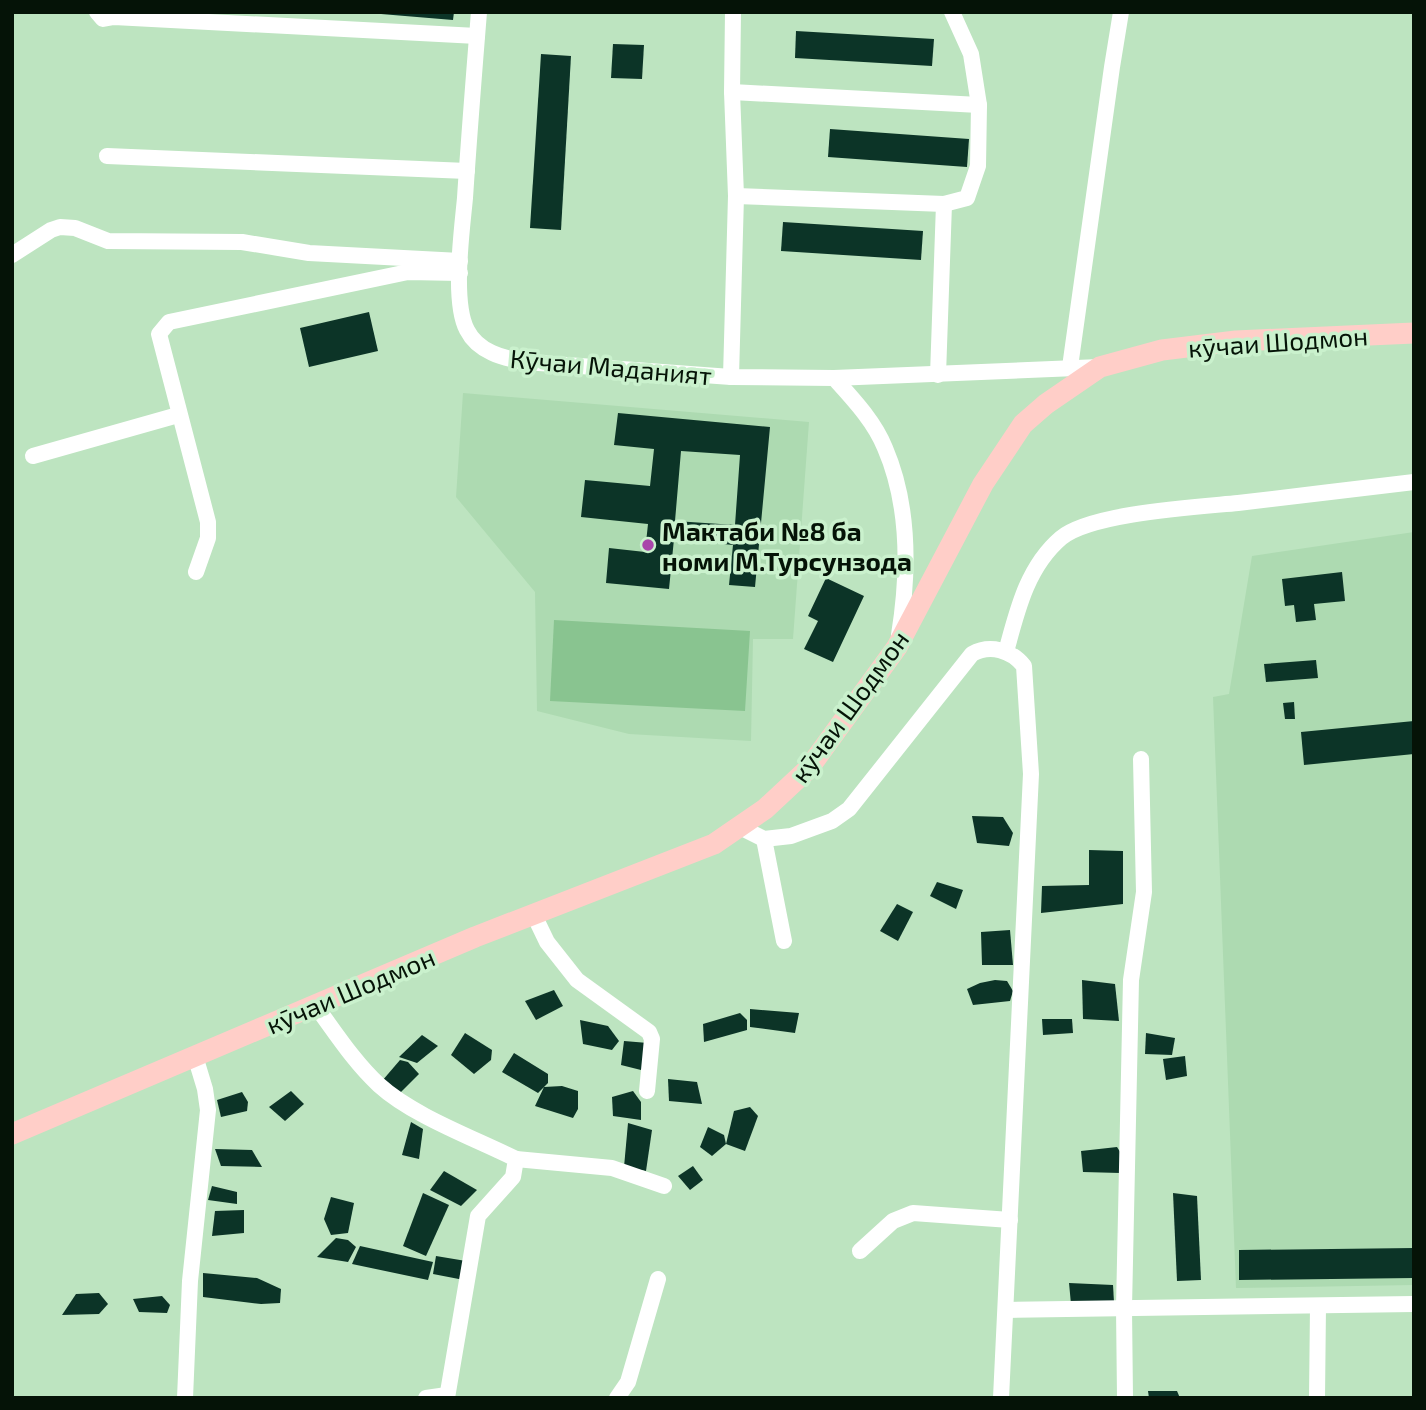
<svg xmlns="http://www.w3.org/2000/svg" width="1426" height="1410" font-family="'Exo 2',sans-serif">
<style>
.built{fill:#addab1}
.green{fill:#89c490}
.building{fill:#0c3427;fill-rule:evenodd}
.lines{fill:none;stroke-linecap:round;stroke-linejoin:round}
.minor{stroke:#fff;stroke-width:16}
.major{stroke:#ffcec8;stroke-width:21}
.poi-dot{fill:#a945aa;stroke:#caf1cd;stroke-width:2.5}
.labels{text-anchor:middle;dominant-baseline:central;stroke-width:7;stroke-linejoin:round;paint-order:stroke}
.street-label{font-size:26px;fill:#051307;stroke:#caf1cd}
.poi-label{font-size:26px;font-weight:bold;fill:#051307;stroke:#caf1cd;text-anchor:start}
</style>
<rect width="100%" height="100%" fill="#bde4c0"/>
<g class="built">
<path d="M463,393L809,422L793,639H753L751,741L629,734L537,711L535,592L456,497Z"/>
<path d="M1414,532V1285L1236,1288L1213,697L1229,694L1252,556Z"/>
</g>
<path class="green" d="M554,620L750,631L745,711L550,701Z"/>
<g class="building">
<path d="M381,12H454L453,20L381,14Z"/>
<path d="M796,31L934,39L932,66L795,58Z"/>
<path d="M613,44L644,45L642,79L611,78Z"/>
<path d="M541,54L571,56L561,230L530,228Z"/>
<path d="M830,129L969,139L967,167L828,157Z"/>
<path d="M783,222L923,231L921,260L781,251Z"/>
<path d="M369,312L378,351L309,367L300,328Z"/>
<path d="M618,413L770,427L755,587L729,585L733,545L674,539L669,589L606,583L609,548L645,552L648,524L581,517L585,480L650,486L654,449L614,445ZM681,451L740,455L735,525L675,521Z"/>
<path d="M1342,572L1345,601L1314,604L1316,620L1296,622L1294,605L1285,606L1282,579Z"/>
<path d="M826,578L864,596L833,662L804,649L818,621L808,616Z"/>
<path d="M1316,660L1318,678L1266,682L1264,664Z"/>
<path d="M1294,702L1295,719H1285L1283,703Z"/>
<path d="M1414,721V754L1304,765L1301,732Z"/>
<path d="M972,816L1003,817L1013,833L1009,846L977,843Z"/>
<path d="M1089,850L1123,851V904L1041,913L1042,886L1089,885Z"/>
<path d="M937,882L963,890L956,909L930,896Z"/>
<path d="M897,904L913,912L898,941L880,931Z"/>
<path d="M1010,930L1013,965H982L981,932Z"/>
<path d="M995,980L1007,981L1013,991L1010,1001L973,1005L967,989L980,983Z"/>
<path d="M1082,980L1115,984L1119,1021L1083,1019Z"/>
<path d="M554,990L563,1006L536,1020L525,1001Z"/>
<path d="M750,1009L799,1013L795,1033L750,1027Z"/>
<path d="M740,1013L747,1020V1030L704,1042L703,1024Z"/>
<path d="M1042,1019H1072L1073,1033L1043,1035Z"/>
<path d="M580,1020L608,1026L619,1041L612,1050L583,1044Z"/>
<path d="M465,1033L492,1050L491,1060L474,1074L451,1055Z"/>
<path d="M1146,1033L1175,1038L1172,1055L1145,1054Z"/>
<path d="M422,1035L438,1046L417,1063L399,1057Z"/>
<path d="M624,1041L648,1043L645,1071L621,1065Z"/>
<path d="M514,1053L548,1074V1083L544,1087L562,1086L578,1091V1109L573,1118L535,1106L544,1087L538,1093L502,1072Z"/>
<path d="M1185,1056L1187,1076L1166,1080L1163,1059Z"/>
<path d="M400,1060L408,1062L419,1074L396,1097L382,1081Z"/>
<path d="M668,1079L697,1082L702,1104L669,1101Z"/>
<path d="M291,1091L304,1104L285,1121L269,1107Z"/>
<path d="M633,1091L641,1102V1120L613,1116L612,1097Z"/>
<path d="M242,1092L248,1102L247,1111L221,1117L217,1100Z"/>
<path d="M750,1107L758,1116L745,1151L726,1144L734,1111Z"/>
<path d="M411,1122L423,1129L419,1159L402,1155Z"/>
<path d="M628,1123L652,1130L646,1171L624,1167Z"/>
<path d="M708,1127L724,1135L726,1144L712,1156L700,1147Z"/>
<path d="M1117,1147L1124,1158L1120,1173L1083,1172L1081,1151Z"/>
<path d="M215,1149L252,1150L262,1167L221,1166Z"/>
<path d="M693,1166L703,1180L690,1190L678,1176Z"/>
<path d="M444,1171L477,1190L461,1206L430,1190Z"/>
<path d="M212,1186L237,1192V1204L208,1200Z"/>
<path d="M423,1193L449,1205L426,1256L403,1246Z"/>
<path d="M1173,1193L1197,1196L1201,1280L1177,1281Z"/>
<path d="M331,1197L354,1203L348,1233L331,1235L324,1219Z"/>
<path d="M244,1210V1233L212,1236L215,1211Z"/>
<path d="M336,1238L348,1240L356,1247L348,1262L317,1257Z"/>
<path d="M360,1246L433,1262L428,1280L352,1264Z"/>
<path d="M1414,1248V1278L1239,1280V1250Z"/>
<path d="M436,1256L466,1261L464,1280L433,1274Z"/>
<path d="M203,1273L257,1278L281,1289L280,1303L261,1304L203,1297Z"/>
<path d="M1069,1283L1113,1285L1114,1302L1071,1304Z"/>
<path d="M99,1293L108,1304L99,1314L62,1315L76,1294Z"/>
<path d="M162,1296L170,1305L167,1313L139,1312L133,1299Z"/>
<path d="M1148,1391H1177L1180,1398H1149Z"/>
</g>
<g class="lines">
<g class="minor">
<path d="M97,12L103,19L114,17L477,36"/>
<path d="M479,12C474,74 469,136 465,198C462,230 452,302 467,330C478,352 503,358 525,362L731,377L834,378L1100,367"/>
<path d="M732,92L979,105"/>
<path d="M107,156L467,171"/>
<path d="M736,196L944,204L967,198L978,166L979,105L971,54L952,12"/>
<path d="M12,255L51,230L60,227L75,228L108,241L242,242L309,253L460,261"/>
<path d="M1070,367L1112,67L1121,12"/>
<path d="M938,375L944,204"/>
<path d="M731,377L736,196L732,92L733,12"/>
<path d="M834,378C853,399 874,421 885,448C910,506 909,573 899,635"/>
<path d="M33,456L178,415"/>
<path d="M196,572L208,538V522L159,334L169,322L408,272L460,273"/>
<path d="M1006,652C1017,611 1027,567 1061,538C1091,513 1197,507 1238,503C1297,496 1355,489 1414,482"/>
<path d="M740,827L764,839L791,836L832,821L849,809L972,654C990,644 1011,650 1024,666L1031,774L1001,1398"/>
<path d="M764,839L784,941"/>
<path d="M534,915L547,942L577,980L649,1032L652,1039L647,1091"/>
<path d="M315,1005C335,1032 354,1062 379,1085C413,1116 474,1138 516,1159L513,1177L478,1216L447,1398"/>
<path d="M516,1159L612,1168L664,1186"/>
<path d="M860,1251L893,1221L913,1213L1010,1220"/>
<path d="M1006,1310L1414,1304"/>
<path d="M185,1398L190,1281L208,1110L205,1089L195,1056"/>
<path d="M426,1398L447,1395"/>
<path d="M617,1398L628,1382L658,1279"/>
<path d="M1125,1398L1124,1308L1131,980L1144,892L1141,759"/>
<path d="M1317,1398L1318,1306"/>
</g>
<path class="major" d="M12,1134L475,937L714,844L765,809L809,768L897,647L983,484L1023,424L1046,404L1100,367L1162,350L1236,341L1414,333"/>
</g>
<circle class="poi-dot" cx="648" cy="545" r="7"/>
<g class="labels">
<g class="street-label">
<text transform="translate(1278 341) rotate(-4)">кӯчаи Шодмон</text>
<text transform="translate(611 366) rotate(5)">Кӯчаи Маданият</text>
<text transform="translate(849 706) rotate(-54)">кӯчаи Шодмон</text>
<text transform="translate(350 990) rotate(-23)">кӯчаи Шодмон</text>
</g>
<g class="poi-label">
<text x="662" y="530">Мактаби №8 ба<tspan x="662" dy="30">номи М.Турсунзода</tspan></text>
</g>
</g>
<rect width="1426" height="1410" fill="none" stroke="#051307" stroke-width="28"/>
</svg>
